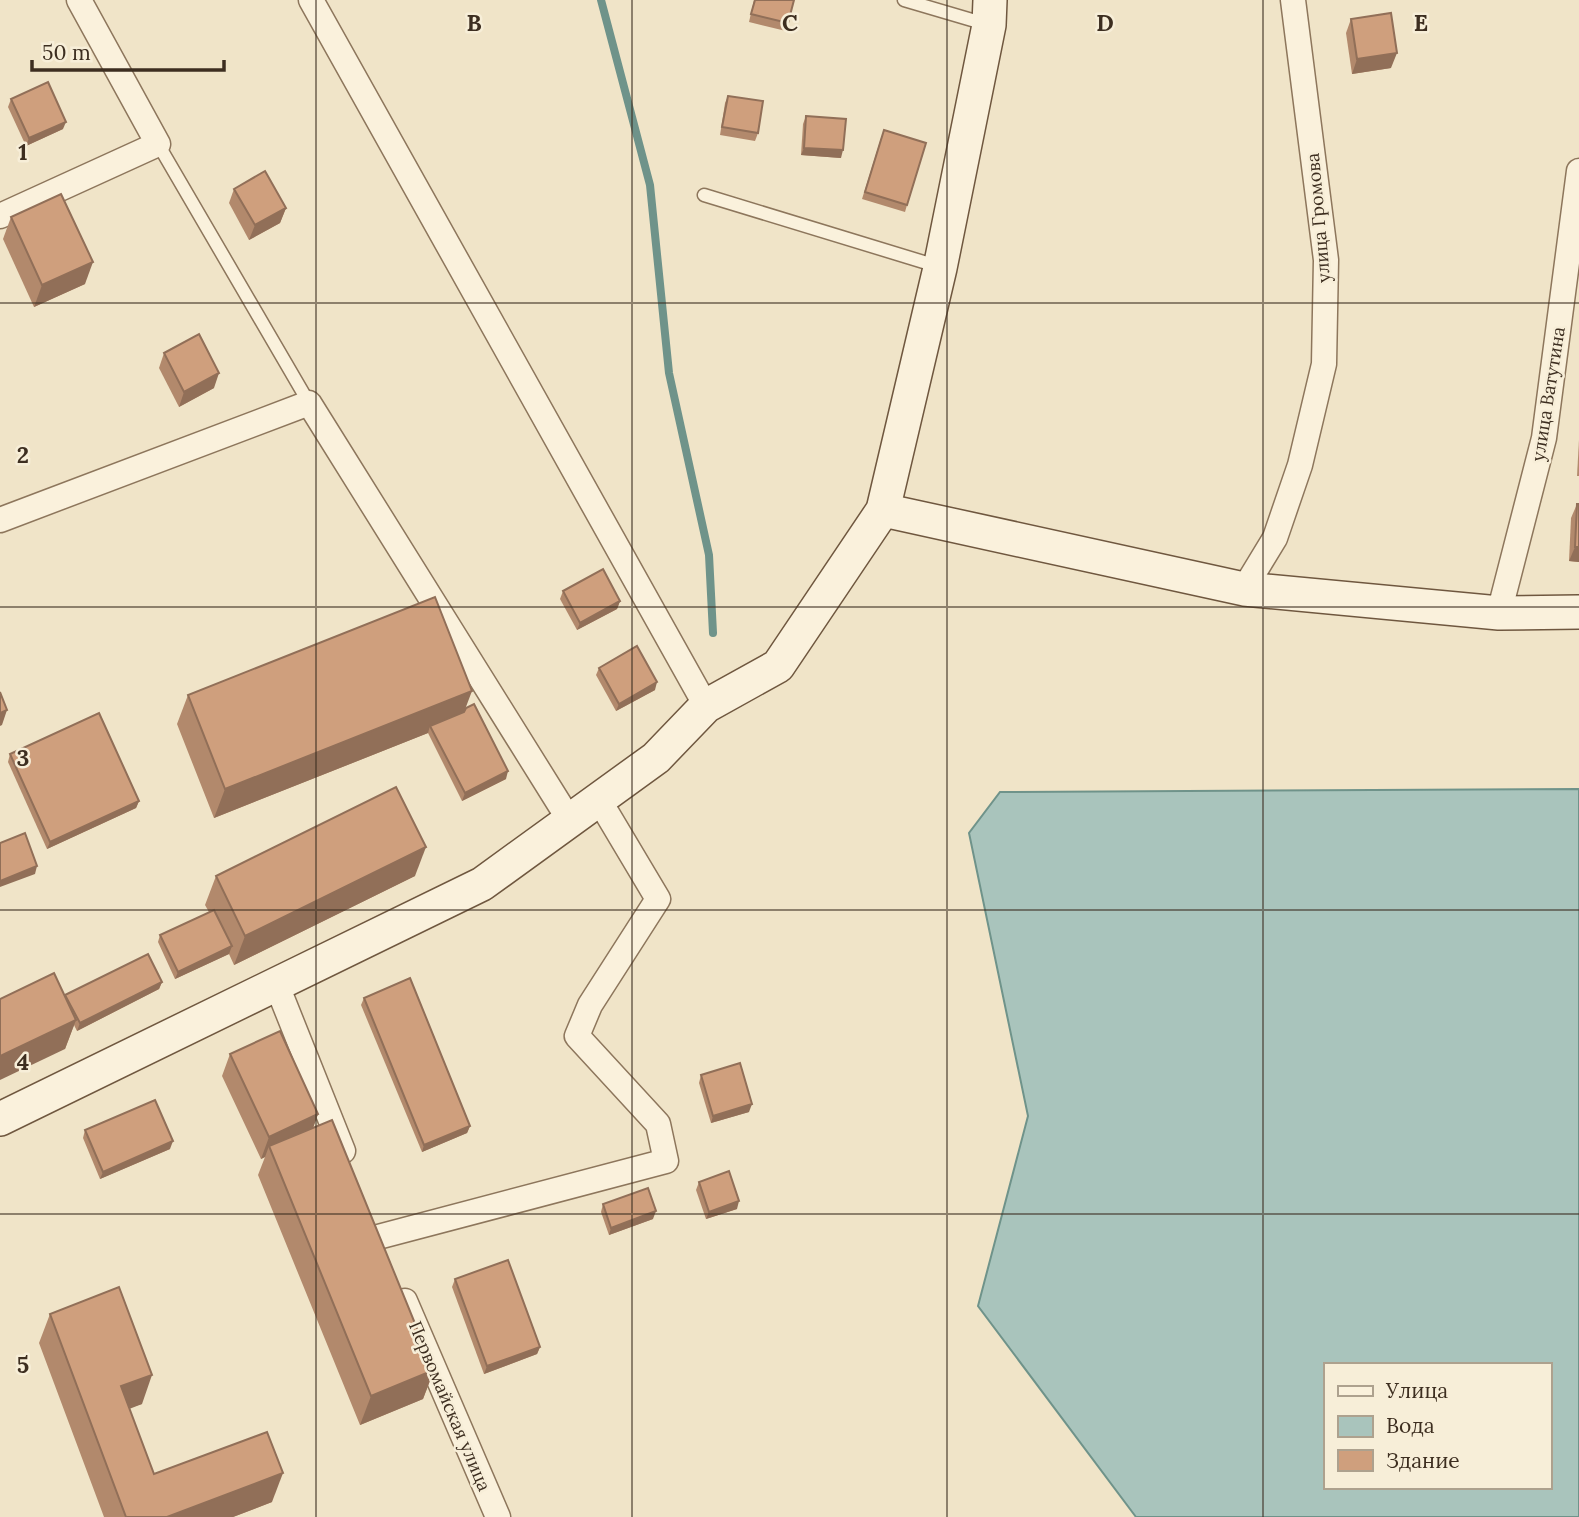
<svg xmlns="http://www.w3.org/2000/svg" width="1579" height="1517" font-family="Lora,serif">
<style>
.water{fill:#a9c4bc;stroke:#6f938a;stroke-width:2;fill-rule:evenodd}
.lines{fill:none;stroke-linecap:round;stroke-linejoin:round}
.stream{stroke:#6f938a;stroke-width:8}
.lane-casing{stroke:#8d765c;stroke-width:15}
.street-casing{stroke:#8d765c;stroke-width:27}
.secondary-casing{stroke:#6f573f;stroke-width:36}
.lane{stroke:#faf1dc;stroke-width:12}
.street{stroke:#faf1dc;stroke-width:24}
.secondary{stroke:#faf1dc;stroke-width:33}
.wall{fill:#b2896c}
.shaded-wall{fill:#916f58}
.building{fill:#cf9f7d;stroke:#916f58;stroke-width:2}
.grid{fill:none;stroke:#3d2e20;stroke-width:2;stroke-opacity:0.55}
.labels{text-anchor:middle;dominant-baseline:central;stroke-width:5;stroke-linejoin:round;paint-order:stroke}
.street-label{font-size:18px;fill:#3d2e20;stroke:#f7eed8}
.grid-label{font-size:23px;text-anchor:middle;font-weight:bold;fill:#3d2e20;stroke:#f7eed8;stroke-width:5;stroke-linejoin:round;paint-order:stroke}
</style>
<rect width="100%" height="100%" fill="#f0e4c8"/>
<path class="water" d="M1579,789V1517H1136L978,1306L1028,1116L969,833L1000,792ZM1325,1365H1549V1487H1325Z"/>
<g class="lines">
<path class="stream" d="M601,0L650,185L669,373L709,555L713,633"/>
<defs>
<g id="lane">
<path d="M904,0L989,25"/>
<path d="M158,144L309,403"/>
<path d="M704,195L940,267"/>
</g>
<g id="street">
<path d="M311,0L706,706"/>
<path d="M0,216L158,144L79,0"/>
<path d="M0,520L309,403L570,821"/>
<path d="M1244,589L1275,538L1300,465L1324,364L1326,260L1293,0"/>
<path d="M1499,613L1544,438L1579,171"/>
<path d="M276,983L343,1151"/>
<path d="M378,1237L666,1161L658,1124L577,1036L590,1005L658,899L599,800"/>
<path d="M405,1301L498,1517"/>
</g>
<g id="secondary">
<path d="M883,510L1244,589L1499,613L1579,612"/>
<path d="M0,1119L482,884L656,758L706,706L778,666L883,510L940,268L989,25L990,0"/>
</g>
</defs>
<use href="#lane" class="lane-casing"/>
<use href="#street" class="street-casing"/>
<use href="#secondary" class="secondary-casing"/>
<use href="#lane" class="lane"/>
<use href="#street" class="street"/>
<use href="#secondary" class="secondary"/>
</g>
<g class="wall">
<path d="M754,0H794L786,31L749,22Z"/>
<path d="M1351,19L1391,68L1352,74L1346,33Z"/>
<path d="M728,96L758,133L755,141L720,135L725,103Z"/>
<path d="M11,99L63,129L26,146L8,107Z"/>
<path d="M806,116L841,158L801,155L803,124Z"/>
<path d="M881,138L907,205L905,212L862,199Z"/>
<path d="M234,189L286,208L280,223L249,240L229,203Z"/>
<path d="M11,217L85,284L34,307L3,239Z"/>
<path d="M164,353L214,388L179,407L159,368Z"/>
<path d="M1579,440V476H1577Z"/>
<path d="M1577,504H1579V562L1569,561L1571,518Z"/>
<path d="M563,591L620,601L617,609L577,630L560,599Z"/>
<path d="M599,668L655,690L616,711L596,675Z"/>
<path d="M188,695L466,708L506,779L462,801L428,733L214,818L177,724Z"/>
<path d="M10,754L139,801L136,808L47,849L8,762Z"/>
<path d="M216,876H415L234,965L229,954L175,979L158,942L160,935L209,912L205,905Z"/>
<path d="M162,982L159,989L77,1031L74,1025L65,1049V995Z"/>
<path d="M364,998L470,1126L467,1133L422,1152L361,1005Z"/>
<path d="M230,1054L318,1114L313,1127L434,1370L423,1399L360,1425L258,1175L265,1157L261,1159L222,1076Z"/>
<path d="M701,1075L749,1112L711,1123L699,1083Z"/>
<path d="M85,1130L170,1149L100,1179L83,1138Z"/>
<path d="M699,1182L737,1209L706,1219L696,1190Z"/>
<path d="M603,1204L653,1219L609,1235L601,1212Z"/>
<path d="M455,1279L540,1347L537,1354L484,1374L452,1287Z"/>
<path d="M50,1314L142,1404L129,1408L154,1474L272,1502L233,1517H104L39,1343Z"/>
</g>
<g class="shaded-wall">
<path d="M1397,53L1391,68L1352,74L1357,59Z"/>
<path d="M66,122L63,129L26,146L29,138Z"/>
<path d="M804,148L843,150L841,158L801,155Z"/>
<path d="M286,208L280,223L249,240L255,225Z"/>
<path d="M93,262L85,284L34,307L42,285Z"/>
<path d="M219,373L214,388L179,407L184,392Z"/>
<path d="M1575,547H1579V562L1569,561Z"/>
<path d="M620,601L617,609L577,630L580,623Z"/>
<path d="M657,682L655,690L616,711L619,704Z"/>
<path d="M472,691L461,720L430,726L428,733L214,818L225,789Z"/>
<path d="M7,710L2,725L0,726V713Z"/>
<path d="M508,771L506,779L462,801L465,793Z"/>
<path d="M139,801L136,808L47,849L50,842Z"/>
<path d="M426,847L415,876L234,965L245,936Z"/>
<path d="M37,866L35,874L0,887V881Z"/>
<path d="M232,946L229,954L175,979L178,972Z"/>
<path d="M162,982L159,989L77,1031L80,1023Z"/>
<path d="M76,1020L65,1049L0,1080V1056Z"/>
<path d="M752,1104L749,1112L711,1123L713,1116Z"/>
<path d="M318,1114L310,1137L269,1146L265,1157L261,1159L269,1137Z"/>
<path d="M470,1126L467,1133L422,1152L424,1145Z"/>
<path d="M173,1141L170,1149L100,1179L103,1172Z"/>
<path d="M739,1201L737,1209L706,1219L709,1212Z"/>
<path d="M656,1211L653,1219L609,1235L611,1228Z"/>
<path d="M540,1347L537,1354L484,1374L487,1366Z"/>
<path d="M434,1370L423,1399L360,1425L371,1396Z"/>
<path d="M152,1375L142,1404L111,1416L121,1386Z"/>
<path d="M283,1473L272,1502L233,1517H167Z"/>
</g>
<g class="building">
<path d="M755,0H794L788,23L751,14Z"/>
<path d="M1391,13L1397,53L1357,59L1351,19Z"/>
<path d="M48,82L66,122L29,138L11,99Z"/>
<path d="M728,96L763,101L758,133L722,127Z"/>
<path d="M806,116L846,119L843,150L804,148Z"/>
<path d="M884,130L926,143L907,205L865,192Z"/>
<path d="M265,171L286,208L255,225L234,189Z"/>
<path d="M61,194L93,262L42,285L11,217Z"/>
<path d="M199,334L219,373L184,392L164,353Z"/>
<path d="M1577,504H1579V547H1575Z"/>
<path d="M603,569L620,601L580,623L563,591Z"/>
<path d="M435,597L472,691L225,789L188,695Z"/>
<path d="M637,646L657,682L619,704L599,668Z"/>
<path d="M0,692L7,710L0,713Z"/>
<path d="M474,704L508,771L465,793L430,726L464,712L466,708Z"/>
<path d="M99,713L139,801L50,842L10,754Z"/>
<path d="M396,787L426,847L245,936L216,876Z"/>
<path d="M25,833L37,866L0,881V843Z"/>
<path d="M214,910L232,946L178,972L160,935Z"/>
<path d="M148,954L162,982L80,1023L65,995Z"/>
<path d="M54,973L76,1020L0,1056V999Z"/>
<path d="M410,978L470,1126L424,1145L364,998Z"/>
<path d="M280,1031L318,1114L269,1137L230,1054Z"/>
<path d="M740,1063L752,1104L713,1116L701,1075Z"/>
<path d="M155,1100L173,1141L103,1172L85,1130Z"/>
<path d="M332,1120L434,1370L371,1396L269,1146Z"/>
<path d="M729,1171L739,1201L709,1212L699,1182Z"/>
<path d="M648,1188L656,1211L611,1228L603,1204Z"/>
<path d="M508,1260L540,1347L487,1366L455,1279Z"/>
<path d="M119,1287L152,1375L121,1386L154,1474L267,1432L283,1473L167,1517H126L50,1314Z"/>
</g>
<path class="grid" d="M316,0V1517M632,0V1517M947,0V1517M1263,0V1517M0,303H1579M0,607H1579M0,910H1579M0,1214H1579"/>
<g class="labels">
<g class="street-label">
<text transform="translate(1318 218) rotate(-95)">улица Громова</text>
<text transform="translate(1548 394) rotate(-81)">улица Ватутина</text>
<text transform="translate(450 1406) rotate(67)">Первомайская улица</text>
</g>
</g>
<g class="grid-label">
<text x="474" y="31">B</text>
<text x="790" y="31">C</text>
<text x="1105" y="31">D</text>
<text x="1421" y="31">E</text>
<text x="23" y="160">1</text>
<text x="23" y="463">2</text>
<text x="23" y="766">3</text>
<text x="23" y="1070">4</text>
<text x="23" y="1373">5</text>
</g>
<rect x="1324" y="1363" width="228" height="126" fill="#f7eed8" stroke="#ada18e" stroke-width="2"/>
<rect x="1338" y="1386" width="35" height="10" fill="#faf1dc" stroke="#ada18e" stroke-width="2"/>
<text x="1386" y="1398" font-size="21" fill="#3d2e20">Улица</text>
<rect x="1338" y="1416" width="35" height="21" fill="#a9c4bc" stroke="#ada18e" stroke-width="2"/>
<text x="1386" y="1433" font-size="21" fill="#3d2e20">Вода</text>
<rect x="1338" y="1450" width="35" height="21" fill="#cf9f7d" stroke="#ada18e" stroke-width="2"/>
<text x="1386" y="1468" font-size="21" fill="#3d2e20">Здание</text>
<path d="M32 60v10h192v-10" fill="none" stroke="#3d2e20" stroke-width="3.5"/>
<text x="42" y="60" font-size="21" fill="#3d2e20" stroke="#f7eed8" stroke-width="5" paint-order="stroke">50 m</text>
</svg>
